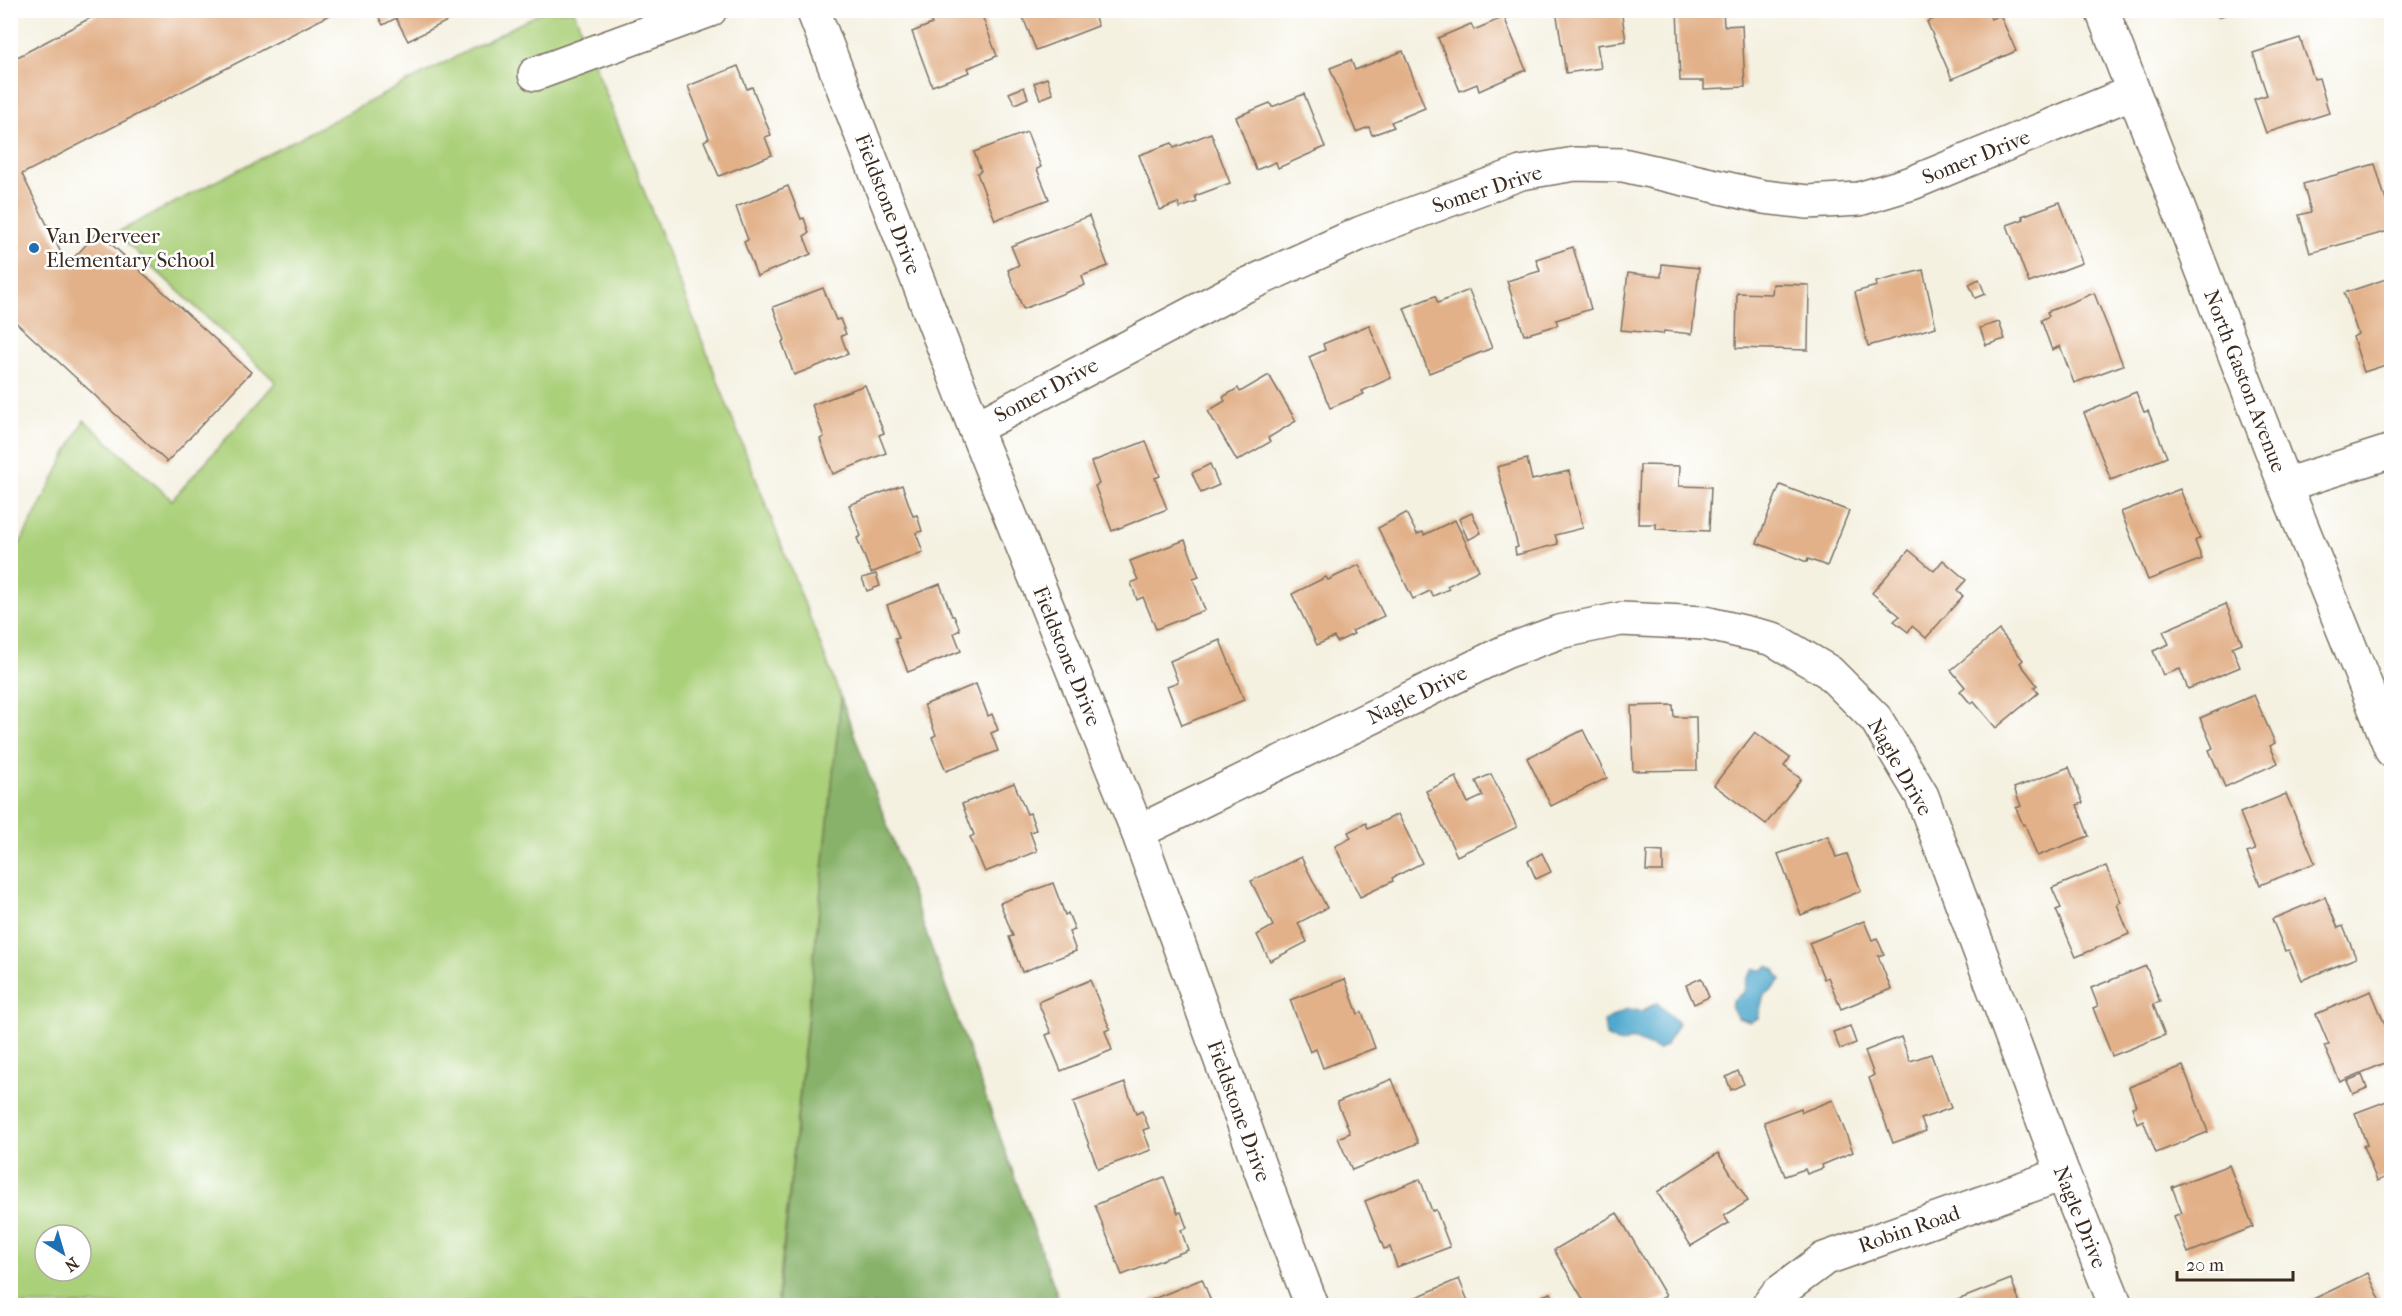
<svg xmlns="http://www.w3.org/2000/svg" width="2402" height="1316" font-family="'IM FELL French Canon',serif">
<style>
.green{fill:#abd07a;stroke:#737d4c;stroke-width:1.5;fill-rule:evenodd}
.forest{fill:#88b26a;stroke:#626e44;stroke-width:1.5}
.water{fill:#50a8cd;stroke:#466976;stroke-width:1.5}
.building{fill:#e2b189}
.lines{fill:none;stroke-linecap:round;stroke-linejoin:round}
.minor-casing{stroke:#7c7062;stroke-width:36}
.minor{stroke:#fff;stroke-width:33}
.poi-dot{fill:#1f6fb2;stroke:#fff;stroke-width:2}
.labels{text-anchor:middle;dominant-baseline:central;stroke-width:5;stroke-linejoin:round;paint-order:stroke}
.street-label{font-size:21px;fill:#3b2a1e;stroke:#fff}
.poi-label{font-size:21px;fill:#3b2a1e;stroke:#fff;text-anchor:start}
</style>
<rect width="100%" height="100%" fill="#fff"/>
<filter id="ink" filterUnits="userSpaceOnUse"><feTurbulence type="fractalNoise" baseFrequency=".0167" numOctaves="2"/><feDisplacementMap in="SourceGraphic" scale="12" xChannelSelector="R" yChannelSelector="G"/><feConvolveMatrix kernelMatrix="1 2 1 2 8 2 1 2 1" color-interpolation-filters="sRGB"/></filter>
<filter id="wash" filterUnits="userSpaceOnUse"><feTurbulence type="fractalNoise" baseFrequency=".008" numOctaves="4" result="noise"/><feDisplacementMap in="SourceGraphic" scale="24" xChannelSelector="R" yChannelSelector="G"/><feGaussianBlur stdDeviation="1.35" result="paint"/><feColorMatrix in="noise" values="0 0 0 0 0 0 0 0 0 0 0 0 0 0 0 0 0 1.4 0 .05"/><feComposite in="paint" operator="in"/></filter>
<g filter="url(#wash)">
<rect width="100%" height="100%" fill="#f4f1e1"/>
<path class="green" d="M544,11H574L841,698L777,1305H11V561L84,420L172,500L276,382L116,233ZM45,1235H81V1271H45Z"/>
<path class="forest" d="M841,698L1061,1305H778Z"/>
<g class="water">
<path d="M1768,966L1775,970L1781,980L1773,989L1764,994L1758,1018L1750,1022L1738,1018L1731,1008L1733,1000L1744,992L1746,979L1754,969L1762,970Z"/>
<path d="M1657,1003L1678,1023L1666,1045L1658,1050L1633,1039L1621,1044L1606,1036L1604,1021L1627,1009L1642,1011Z"/>
</g>
<g id="blocks">
<g class="building">
<path d="M105,10H339L22,174L67,265L98,232L251,372L167,462L10,317V61Z"/>
<path d="M375,10H464L465,12L408,41L396,18L383,25Z"/>
<path d="M953,10H980L997,56L968,68L970,72L932,86L912,32L932,24L930,19Z"/>
<path d="M1020,10H1092L1098,26L1036,50Z"/>
<path d="M1556,10H1621L1626,41L1597,45L1601,68L1566,73Z"/>
<path d="M1677,10H1723L1724,26L1742,25L1745,87L1704,89V81H1680Z"/>
<path d="M1954,10H1987L1991,19L2000,15L2016,51L1952,79L1927,22Z"/>
<path d="M2216,10H2235V11L2218,17Z"/>
<path d="M1504,17L1526,70L1479,91L1477,84L1460,91L1438,38L1471,24L1474,30Z"/>
<path d="M2300,38L2314,79L2319,78L2329,113L2266,133L2254,99L2267,95L2253,53Z"/>
<path d="M1403,51L1425,108L1391,122L1394,127L1372,135L1369,127L1356,132L1330,68L1351,60L1355,70Z"/>
<path d="M738,66L747,89L752,87L771,135L765,137L772,155L719,176L704,141L709,138L688,86Z"/>
<path d="M1047,78L1053,94L1040,99L1034,83Z"/>
<path d="M1024,87L1028,98L1015,104L1009,93Z"/>
<path d="M1304,94L1325,147L1278,168L1276,162L1256,170L1236,117L1270,103L1272,107Z"/>
<path d="M1027,132L1041,167L1037,169L1049,199L995,220L977,173L981,171L974,152Z"/>
<path d="M1211,133L1230,183L1195,196L1197,202L1180,208L1178,203L1160,210L1139,155L1172,143L1174,148Z"/>
<path d="M2375,164L2392,221V230L2310,253L2299,215L2311,212L2303,184Z"/>
<path d="M788,186L801,219L804,218L809,233L804,236L811,254L757,276L744,242L748,240L736,207Z"/>
<path d="M2060,202L2082,263L2029,283L2007,225L2024,219L2022,216Z"/>
<path d="M1089,216L1108,266L1082,276L1085,285L1023,309L1008,270L1019,265L1011,246Z"/>
<path d="M1573,247L1591,309L1556,320L1558,325L1524,335L1507,281L1540,271L1536,259Z"/>
<path d="M1662,264L1699,268L1692,334L1664,331L1663,334L1621,330L1628,273L1661,277Z"/>
<path d="M1923,270L1936,327L1868,346L1855,292L1877,286L1876,282Z"/>
<path d="M2392,277V363L2364,372L2353,337L2358,334L2344,293Z"/>
<path d="M1979,279L1985,294L1975,298L1969,284Z"/>
<path d="M1773,284L1809,285L1808,350L1736,348L1737,293L1772,294Z"/>
<path d="M823,288L836,320L840,319L846,334L841,336L848,354L794,375L782,342L785,340L773,307Z"/>
<path d="M1469,290L1492,348L1429,373L1404,308L1435,296L1438,303Z"/>
<path d="M2094,293L2123,365L2074,383L2060,346L2052,350L2041,320L2049,316L2047,312Z"/>
<path d="M1999,322L2005,339L1986,345L1980,328Z"/>
<path d="M1369,325L1391,378L1362,391L1364,394L1330,408L1309,357L1325,350L1323,344Z"/>
<path d="M1269,375L1296,421L1268,438L1270,442L1237,461L1208,411L1225,401L1223,397L1238,388L1240,392Z"/>
<path d="M865,385L884,433L879,435L886,453L833,474L820,439L824,437L812,405Z"/>
<path d="M2136,392L2144,412L2148,411L2167,457L2111,480L2084,413Z"/>
<path d="M1146,441L1160,476L1155,478L1167,509L1112,531L1095,486L1099,484L1091,462Z"/>
<path d="M1527,459L1532,480L1569,471L1583,528L1555,535L1558,544L1516,555L1515,548L1518,547L1497,467Z"/>
<path d="M1210,464L1219,485L1201,493L1192,473Z"/>
<path d="M1640,465L1680,466L1679,486L1711,487L1709,531L1656,529V524H1638Z"/>
<path d="M902,485L913,516L917,515L922,531L916,533L923,552L871,573L857,538L861,536L849,505Z"/>
<path d="M1780,485L1849,511L1827,566L1808,559L1807,562L1757,543Z"/>
<path d="M2180,489L2200,538L2195,541L2202,559L2148,580L2121,512Z"/>
<path d="M1406,513L1417,534L1423,532L1424,535L1455,520L1479,570L1447,586L1449,589L1433,596L1430,591L1413,599L1378,528Z"/>
<path d="M1472,513L1481,533L1468,540L1459,519Z"/>
<path d="M1185,540L1199,577L1193,579L1205,610L1156,629L1143,597L1137,600L1131,583L1138,580L1130,561Z"/>
<path d="M1909,550L1934,571L1943,560L1966,580L1957,590L1963,596L1926,638L1912,626L1908,632L1894,621L1900,616L1872,593Z"/>
<path d="M1359,565L1384,616L1352,631L1354,634L1337,642L1334,637L1317,645L1292,594L1326,577L1328,580Z"/>
<path d="M876,574L880,586L867,591L862,578Z"/>
<path d="M940,584L952,616H954L960,630L954,633L961,651L908,672L895,639L899,638L887,605Z"/>
<path d="M2226,604L2242,643L2232,647L2240,667L2188,689L2180,669L2163,675L2153,651L2169,644L2163,631Z"/>
<path d="M1999,630L2023,660L2020,663L2037,685L2034,687L2038,693L1996,728L1974,702L1971,704L1960,691L1965,687L1951,670Z"/>
<path d="M1220,640L1244,700L1182,725L1167,686L1178,682L1170,661Z"/>
<path d="M976,684L988,716L992,714L998,730L991,733L998,751L946,771L932,737L936,735L924,705Z"/>
<path d="M2254,695L2275,743L2270,746L2278,763L2225,787L2209,750L2213,748L2200,718Z"/>
<path d="M1673,705L1674,717H1696L1697,770L1633,771L1631,706Z"/>
<path d="M1583,730L1607,778L1551,806L1527,758Z"/>
<path d="M1755,732L1790,758L1784,766L1801,779L1766,824L1714,785Z"/>
<path d="M2069,767L2083,803L2077,805L2089,836L2037,856L2025,824L2023,825L2016,808L2021,806L2014,788Z"/>
<path d="M1491,774L1517,827L1457,856L1426,791L1456,777L1468,803L1483,796L1476,781Z"/>
<path d="M1014,783L1027,814L1030,813L1036,830L1030,832L1037,851L985,872L970,837L974,835L962,804Z"/>
<path d="M2286,794L2315,863L2260,885L2247,853L2255,850L2240,813Z"/>
<path d="M1398,814L1422,863L1392,878L1393,881L1360,897L1335,846L1351,838L1348,832L1366,823L1368,829Z"/>
<path d="M1828,836L1836,857L1847,854L1861,891L1801,915L1778,854Z"/>
<path d="M1647,851L1663,852V871H1646Z"/>
<path d="M1542,853L1551,872L1536,879L1528,861Z"/>
<path d="M1301,857L1327,908L1298,923L1307,942L1270,961L1257,935L1273,926L1251,881Z"/>
<path d="M2106,866L2121,902L2117,904L2129,934L2076,957L2056,910L2061,908L2052,888Z"/>
<path d="M1053,883L1065,915L1068,913L1075,930L1069,932L1076,951L1022,972L1009,937L1013,936L1000,903Z"/>
<path d="M2325,897L2338,928L2343,926L2356,958L2302,980L2289,950L2285,951L2272,919Z"/>
<path d="M1864,921L1872,940L1877,938L1884,954L1878,956L1891,989L1841,1009L1828,977L1824,979L1809,943Z"/>
<path d="M2146,966L2160,1002L2153,1004L2165,1035L2112,1056L2093,1008L2098,1006L2091,988Z"/>
<path d="M1701,978L1709,997L1694,1004L1686,985Z"/>
<path d="M1345,979L1358,1014L1362,1012L1375,1048L1323,1068L1316,1049L1310,1052L1290,1000Z"/>
<path d="M1090,980L1110,1029L1105,1031L1112,1050L1061,1071L1046,1035L1051,1033L1038,1002Z"/>
<path d="M2371,991L2391,1039L2385,1041L2392,1060L2340,1082L2324,1046L2329,1045L2316,1014Z"/>
<path d="M1850,1026L1856,1043L1840,1049L1833,1032Z"/>
<path d="M1901,1037L1910,1061L1931,1054L1951,1108L1921,1119L1926,1131L1893,1143L1869,1078L1874,1075L1865,1051Z"/>
<path d="M2183,1066L2208,1132L2156,1153L2143,1120L2137,1123L2132,1107L2136,1106L2129,1087Z"/>
<path d="M1738,1071L1744,1084L1731,1090L1726,1077Z"/>
<path d="M2362,1075L2367,1088L2353,1094L2347,1081Z"/>
<path d="M1392,1079L1418,1143L1352,1170L1338,1138L1350,1133L1337,1102Z"/>
<path d="M1125,1083L1136,1114L1142,1111L1149,1128L1143,1130L1151,1150L1098,1169L1073,1102Z"/>
<path d="M2392,1099V1175L2377,1181L2363,1146L2367,1145L2355,1113Z"/>
<path d="M1833,1100L1853,1152L1822,1165L1823,1168L1807,1174L1805,1169L1785,1176L1764,1122L1801,1108L1802,1112Z"/>
<path d="M1718,1153L1748,1201L1724,1216L1729,1223L1691,1246L1657,1192Z"/>
<path d="M2229,1165L2253,1227L2188,1253L2174,1216L2182,1213L2172,1187Z"/>
<path d="M1164,1177L1178,1213L1181,1212L1187,1228L1181,1230L1188,1250L1122,1275L1095,1205Z"/>
<path d="M1420,1179L1432,1211L1436,1210L1450,1247L1397,1267L1390,1247L1384,1249L1365,1201Z"/>
<path d="M1617,1213L1666,1296L1649,1306H1587L1554,1250Z"/>
<path d="M2368,1273L2383,1306H2308L2307,1302Z"/>
<path d="M1202,1279L1213,1306H1153L1151,1300Z"/>
<path d="M1459,1279L1470,1306H1409L1407,1301Z"/>
<path d="M2011,1279L2021,1306H1951L1950,1303Z"/>
<path d="M1551,1293L1557,1306H1542L1539,1297Z"/>
</g>
</g>
</g>
<g filter="url(#ink)">
<use href="#blocks" fill-opacity="0" stroke="#7c7062" stroke-width="1.5"/>
<g class="lines">
<defs>
<g id="minor">
<path d="M813,10L975,428L1138,832L1269,1193L1312,1306"/>
<path d="M2102,10L2285,485L2392,751"/>
<path d="M535,74L710,10"/>
<path d="M975,428L1240,288L1361,233L1521,173L1575,164L1623,165L1764,197L1808,202L1859,199L1912,183L2133,92"/>
<path d="M2285,485L2392,451"/>
<path d="M1138,832L1505,652L1559,632L1621,619L1705,623L1773,639L1829,672L1876,719L1922,796L2063,1174L2116,1306"/>
<path d="M1768,1306L1777,1294L1824,1259L2063,1174"/>
</g>
</defs>
<use href="#minor" class="minor-casing"/>
<use href="#minor" class="minor"/>
</g>
</g>
<circle class="poi-dot" cx="34" cy="248" r="6"/>
<g class="labels">
<g class="street-label">
<text transform="translate(1976 157) rotate(-22)">Somer Drive</text>
<text transform="translate(1487 189) rotate(-18)">Somer Drive</text>
<text transform="translate(888 204) rotate(69)">Fieldstone Drive</text>
<text transform="translate(2245 381) rotate(69)">North Gaston Avenue</text>
<text transform="translate(1046 390) rotate(-28)">Somer Drive</text>
<text transform="translate(1067 656) rotate(68)">Fieldstone Drive</text>
<text transform="translate(1417 695) rotate(-26)">Nagle Drive</text>
<text transform="translate(1900 767) rotate(60)">Nagle Drive</text>
<text transform="translate(1239 1111) rotate(70)">Fieldstone Drive</text>
<text transform="translate(2080 1217) rotate(68)">Nagle Drive</text>
<text transform="translate(1909 1229) rotate(-19)">Robin Road</text>
</g>
<g class="poi-label">
<text x="46" y="236">Van Derveer<tspan x="46" dy="24">Elementary School</tspan></text>
</g>
</g>
<rect width="2402" height="1316" fill="none" stroke="#fff" stroke-width="36"/>
<g transform="translate(63 1253) rotate(143)"><circle r="28" fill="#ffffff" stroke="#b1aaa5" stroke-width="1.5"/>
<path d="M0-4.5L10 22L0 15L-10 22Z" fill="#1f6fb2"/>
<text y="-9" font-size="16" font-weight="bold" text-anchor="middle" fill="#3b2a1e">N</text>
</g>
<path d="M2177 1271v9h116v-9" fill="none" stroke="#3b2a1e" stroke-width="3"/>
<text x="2186" y="1271" font-size="18" fill="#3b2a1e" stroke="#ffffff" stroke-width="4.5" paint-order="stroke">20 m</text>
</svg>
